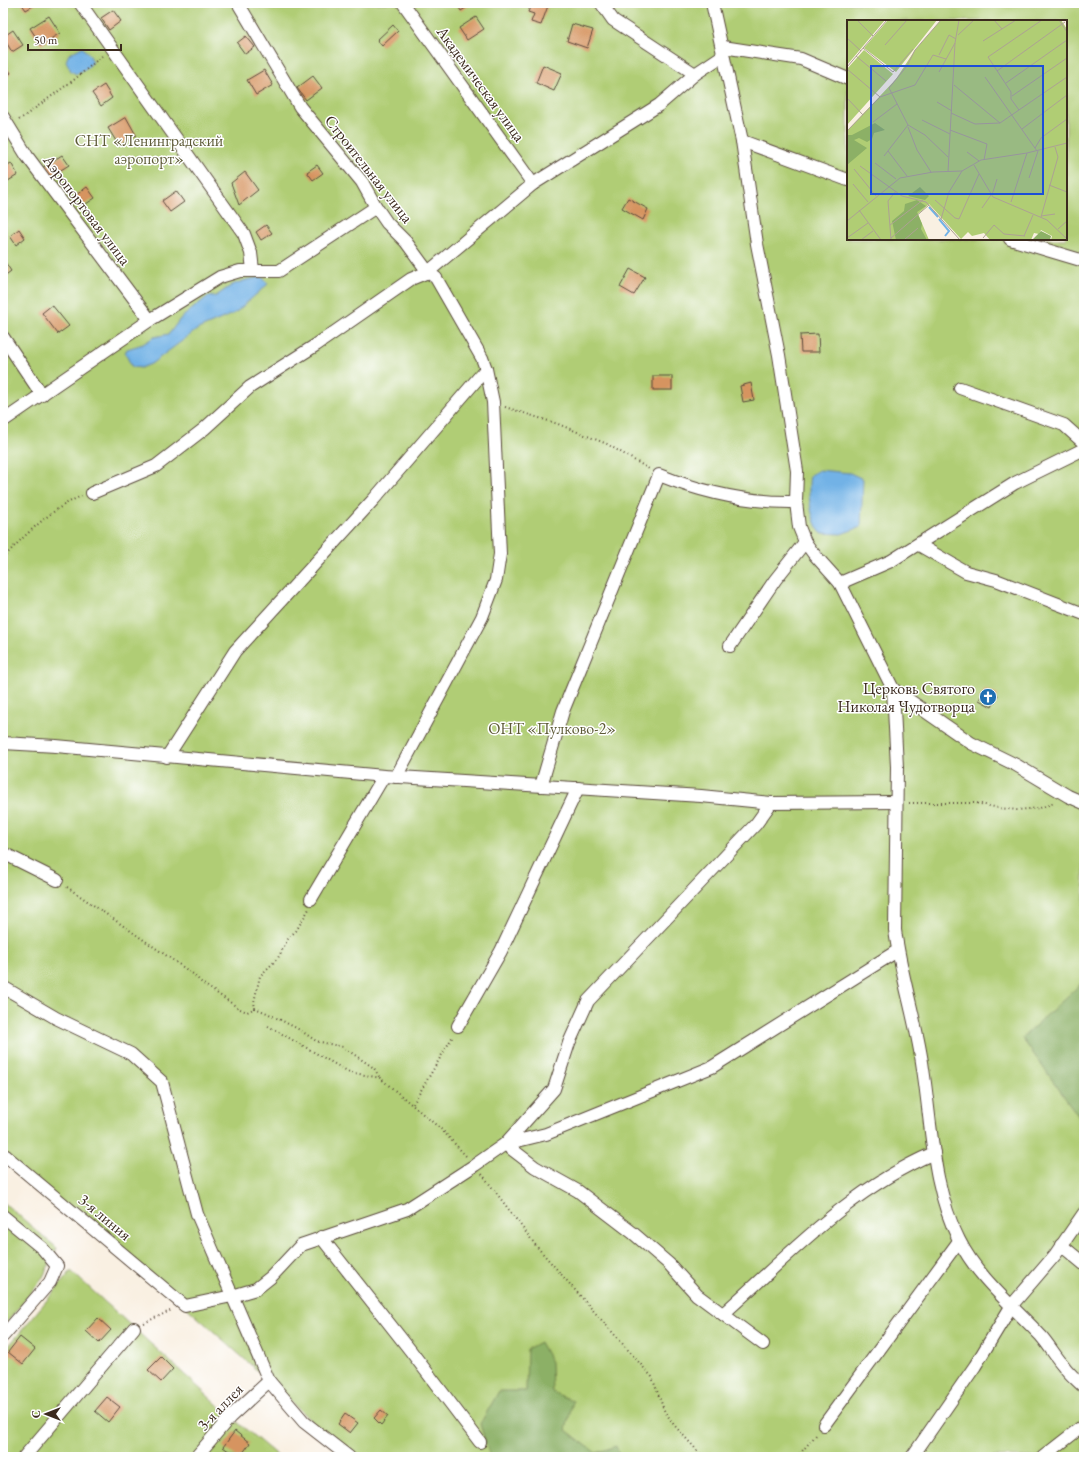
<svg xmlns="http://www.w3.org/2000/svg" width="1087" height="1460" font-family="'EB Garamond',serif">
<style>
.green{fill:#b0cd74;stroke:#767c49;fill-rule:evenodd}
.forest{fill:#8cb066;stroke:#646d42}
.water{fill:#72b2e6;stroke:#566e82}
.building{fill:#d69461}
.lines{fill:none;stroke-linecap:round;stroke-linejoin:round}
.minor-casing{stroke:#58483b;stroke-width:14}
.path{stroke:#58483b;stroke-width:2;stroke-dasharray:1 3;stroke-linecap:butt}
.minor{stroke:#fff;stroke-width:12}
.labels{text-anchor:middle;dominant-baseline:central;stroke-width:3;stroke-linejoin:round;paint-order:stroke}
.street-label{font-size:16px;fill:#3b2a1e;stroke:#fff}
.park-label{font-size:16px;fill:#5e5b38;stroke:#fff}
.poi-label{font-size:16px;fill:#3b2a1e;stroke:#fff;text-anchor:end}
.inset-river{fill:none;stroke:#72b2e6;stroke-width:2}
.inset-road{fill:none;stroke:#ada194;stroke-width:1}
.view{fill:#1d4ed8;fill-opacity:0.15;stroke:#1d4ed8;stroke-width:2}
.inset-edge{fill:none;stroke:#3b2a1e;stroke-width:2}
</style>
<rect width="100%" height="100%" fill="#fff"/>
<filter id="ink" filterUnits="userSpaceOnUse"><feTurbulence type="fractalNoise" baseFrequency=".025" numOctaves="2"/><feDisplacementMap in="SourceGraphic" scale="8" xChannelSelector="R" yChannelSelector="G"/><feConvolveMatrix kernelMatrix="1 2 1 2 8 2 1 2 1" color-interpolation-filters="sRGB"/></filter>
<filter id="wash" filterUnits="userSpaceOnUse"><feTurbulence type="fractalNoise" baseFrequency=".012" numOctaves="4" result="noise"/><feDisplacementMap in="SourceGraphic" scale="16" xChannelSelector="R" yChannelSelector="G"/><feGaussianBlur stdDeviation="0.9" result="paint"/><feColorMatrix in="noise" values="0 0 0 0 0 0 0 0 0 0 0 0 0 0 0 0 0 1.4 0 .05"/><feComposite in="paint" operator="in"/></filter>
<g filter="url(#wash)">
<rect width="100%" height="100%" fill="#f9f0e2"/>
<g class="green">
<path d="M3,3H1084V1457H349L269,1381L185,1306L3,1155ZM848,21H1066V239H848Z"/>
<path d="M3,1202L57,1248L42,1279L3,1327Z"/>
<path d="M71,1271L230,1416L279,1457H3V1353Z"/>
</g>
<g class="forest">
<path d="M1084,981V1124L1022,1038Z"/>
<path d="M540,1342L551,1362L552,1392L573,1401L566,1430L596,1453L616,1446L620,1457H490L480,1424L499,1391H526L527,1349Z"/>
</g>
<g class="water">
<path d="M82,47L90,56L93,62L87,68L76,74L71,71L66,61L69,54Z"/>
<path d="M262,277L268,284L235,313L198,329L151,364L141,368L132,367L125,353L127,349L143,344L154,337L169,334L180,319L207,297L216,296L232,285L246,280Z"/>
<path d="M819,470L850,473L863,479L861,527L841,534L821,533C810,520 807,491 810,475Z"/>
</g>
<g id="blocks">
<g class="building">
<path d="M21,3H38L26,10Z"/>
<path d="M456,3H469L470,5L461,11Z"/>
<path d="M532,3H549L541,25L531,22L534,14L528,12Z"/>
<path d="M113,10L121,21L109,30L101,18Z"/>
<path d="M49,16L60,33L41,45L30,28Z"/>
<path d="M476,17L484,29L467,40L459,28Z"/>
<path d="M572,24L593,30L587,48L567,41Z"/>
<path d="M393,25L398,31L382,46L377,40Z"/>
<path d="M13,30L23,45L12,52L3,37Z"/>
<path d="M246,36L255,47L245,54L237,43Z"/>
<path d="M3,62L11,73L3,79Z"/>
<path d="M543,65L562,73L554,91L536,83Z"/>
<path d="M264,70L273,85L256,95L247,80Z"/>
<path d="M313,76L322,88L306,100L297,88Z"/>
<path d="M104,85L112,98L101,106L92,93Z"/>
<path d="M126,117L136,135L119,146L108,128Z"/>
<path d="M62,155L69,165L48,178L42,168Z"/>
<path d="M11,163L18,175L3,184V168Z"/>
<path d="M317,165L323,173L313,180L307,172Z"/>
<path d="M245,172L258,190L239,205L231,183Z"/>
<path d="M87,187L95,198L83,206L76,195Z"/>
<path d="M176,191L184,202L170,212L162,201Z"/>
<path d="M628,198L648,209L643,220L622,208Z"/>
<path d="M266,225L272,233L261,240L256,232Z"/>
<path d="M19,229L25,238L16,245L10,236Z"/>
<path d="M3,259L11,271L3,277Z"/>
<path d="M630,269L645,277L634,295L620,287Z"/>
<path d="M52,305L69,326L58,334L42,313Z"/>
<path d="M818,334L819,352H801L800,335Z"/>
<rect x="653" y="376" width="19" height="14"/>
<path d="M751,383L754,400L743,402L740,386Z"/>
<path d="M985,689L998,695L992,707L979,700Z"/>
<path d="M98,1318L111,1330L99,1343L86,1331Z"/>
<path d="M20,1337L35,1349L23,1364L8,1352Z"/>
<path d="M161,1357L173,1369L161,1382L148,1370Z"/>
<path d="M107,1397L120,1407L108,1422L95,1411Z"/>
<path d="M381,1410L388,1416L381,1425L374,1418Z"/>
<path d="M345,1414L358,1423L350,1433L338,1424Z"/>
<path d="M235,1431L250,1443L240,1457H237L223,1447Z"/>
</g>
</g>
</g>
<g filter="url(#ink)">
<use href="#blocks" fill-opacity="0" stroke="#58483b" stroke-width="1"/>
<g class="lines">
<defs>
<g id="minor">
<path d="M80,3L244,234L251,253L253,270"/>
<path d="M238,3L300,107L362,182L376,207L387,223L406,242L428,272L436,278L482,358L486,369L493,402L500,554L496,580L482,617L396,777"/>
<path d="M403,3L533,184"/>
<path d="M601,3L613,20L695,74"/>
<path d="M712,3L742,141L757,244L779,355L797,471L796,502L799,527L805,542L813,553L840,583L893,689L897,767L895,930C901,977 917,1023 923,1069C932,1127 932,1187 959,1240C977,1277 1013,1306 1041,1336C1049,1345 1055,1356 1063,1365C1068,1373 1077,1380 1084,1387"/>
<path d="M723,47L801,59L848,79"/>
<path d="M3,117L27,156L150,320"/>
<path d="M742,141L848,180"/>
<path d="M1010,239L1084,261"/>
<path d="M3,337L42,395"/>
<path d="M960,388L1064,425L1084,443"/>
<path d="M3,421L150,320L220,277L240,271H279L376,207"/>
<path d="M92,493L156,466L204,429L250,387L316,345L411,279L428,272L533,184L659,105L695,74L722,56"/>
<path d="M919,545L966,572L996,580L1084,614"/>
<path d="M840,583L891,561L1015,483L1084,449"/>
<path d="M730,646L775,580L805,542"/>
<path d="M893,689L971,743L1016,765L1068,796L1084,803"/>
<path d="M3,743L56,746L384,776L701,796L771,803L896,802"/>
<path d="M167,757L235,651L374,499L486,369"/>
<path d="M541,786L563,711L659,475C704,493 747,503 796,502"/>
<path d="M3,853L57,880"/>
<path d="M311,899L384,776"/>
<path d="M3,987L56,1018L131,1054L162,1082L197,1214L269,1381L304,1422L349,1457"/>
<path d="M458,1026L501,951L578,788"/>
<path d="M505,1144L546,1134L712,1067L897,951"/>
<path d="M505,1144L535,1167L578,1191L633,1233L669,1264L697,1295L763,1344"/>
<path d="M3,1155L6,1156L185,1306L232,1296L256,1289L271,1277L301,1245L407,1209L475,1165L505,1144L554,1089L569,1043L588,1001L756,824L771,803"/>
<path d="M3,1216L42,1248L57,1266L50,1282L3,1336"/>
<path d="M321,1237L410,1350L480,1442"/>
<path d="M1061,1245L1084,1264"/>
<path d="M723,1314C790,1254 850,1189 934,1153"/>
<path d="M824,1425L959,1241"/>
<path d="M24,1457L134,1328"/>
<path d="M196,1457L230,1417L269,1381"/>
<path d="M912,1457L975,1366L1012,1305L1055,1255L1084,1213"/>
<path d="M1043,1457L1084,1425"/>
</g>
</defs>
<use href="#minor" class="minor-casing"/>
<g class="path">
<path d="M19,120L75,79L102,56"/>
<path d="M505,407L558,424L607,444L649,469"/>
<path d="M3,558C24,536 53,507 82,496"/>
<path d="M909,803H976L999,808L1017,810L1040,808L1054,803"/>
<path d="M67,887L193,974L202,983L240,1009L247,1012L255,1008L267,1013L300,1030L316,1041L343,1047L374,1068L380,1078"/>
<path d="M255,1009L254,1002L260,976L278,958L289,937L296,931L309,909"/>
<path d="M268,1026L349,1072L380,1078L442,1130L466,1156"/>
<path d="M413,1104L453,1036"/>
<path d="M482,1174L537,1247L652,1377L664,1410L674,1425L703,1457"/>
<path d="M144,1323L172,1310"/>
<path d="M797,1457L817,1434"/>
</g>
<use href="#minor" class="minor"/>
</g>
</g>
<defs>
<symbol id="church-disc" viewBox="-11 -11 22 22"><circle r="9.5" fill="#1f6fb2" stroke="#fff"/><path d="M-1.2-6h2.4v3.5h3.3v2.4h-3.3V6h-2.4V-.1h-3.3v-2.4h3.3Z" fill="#fff"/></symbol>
</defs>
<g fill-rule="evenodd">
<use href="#church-disc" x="978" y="687" width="20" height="20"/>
</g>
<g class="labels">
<g class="street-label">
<text transform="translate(481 84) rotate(54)">Академическая улица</text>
<text transform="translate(369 169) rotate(52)">Строительная улица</text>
<text transform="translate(87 210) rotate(53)">Аэропортовая улица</text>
<text transform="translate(105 1217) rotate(40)">3-я линия</text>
<text transform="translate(220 1407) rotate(-46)">3-я аллея</text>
</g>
<g class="park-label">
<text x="149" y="140">СНТ «Ленинградский<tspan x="149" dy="18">аэропорт»</tspan></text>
<text x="552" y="728">ОНТ «Пулково-2»</text>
</g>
<g class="poi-label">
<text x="975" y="688">Церковь Святого<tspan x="975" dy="18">Николая Чудотворца</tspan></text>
</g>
</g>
<g transform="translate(847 20)">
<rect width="220" height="220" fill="#f9f0e2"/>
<path d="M0,0H38L0,45ZM41,0H90L49,52L17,28ZM94,0H214L220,9V220H204L205,216L194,210L192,214L187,213L184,220H143L137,213L125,216L121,212L114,219L82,184L71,194L82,220H0V111L49,59L68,30ZM17,30L46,54L0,105V49Z" fill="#b0cd74"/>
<path d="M28,103L38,110L27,113L25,119L20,122L12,118L7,120L20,128L0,145V115H5ZM73,167L82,176L78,180L61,176ZM70,180L79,186L70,192L75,204L74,209L80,220H49L45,201L57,191L58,184ZM194,211L204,216L203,220H185Z" fill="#8cb066"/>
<path class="inset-river" d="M82,187L91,197M92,199L102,211L98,216"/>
<path class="inset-road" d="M10,0L26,16M94,0L68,30L60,46L42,68L61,105L78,115L101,137M147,0L155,9M212,0L220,12M111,15L127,0M0,18L14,31M136,21L169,0M38,25L60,0M16,28L46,52L66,29M92,35L102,15L109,19M9,36L39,61M0,47L40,0M0,49L33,77M150,51L218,2M92,52L108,23L112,0M138,57L190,131M159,63L220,20M107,65L153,103M165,76L220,38M0,78L16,95M90,82L105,91M172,90L164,79V72L141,37L195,0M104,93L128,104L153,103L220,57M75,100L103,114M26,102L50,84M61,107L70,130L84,152M175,109L220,75M103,110L140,124L137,140M0,111L33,77L68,65L86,35L99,39M188,128L194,118L220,99M41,131L60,156M120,132L132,141M37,136L61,105M28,143L49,159M127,145L146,177L200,200L220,219M13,146L55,176L79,182L113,220M7,149L29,176M101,152L108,23M182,158L191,131M6,164L21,182M202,165L220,172M88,180L108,198L112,199L132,154M164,182L180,133M135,188L146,172L150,159M12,190L34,220M194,196L208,194M194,197L211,137L208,127M94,199L102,172L115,151M0,201L53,158L86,152L115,151L134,140L180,133L220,123M43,205L76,180M211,209L220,201M177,216L186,195M0,218L21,203M44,218L82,185M136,218L147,205L157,214L178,216M14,220L26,211M44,220L41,181L49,171M57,220L71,208"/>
<path class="view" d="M24,46H196V174H24Z"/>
<rect width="220" height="220" class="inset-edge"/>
</g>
<rect width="1087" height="1460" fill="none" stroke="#fff" stroke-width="16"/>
<g transform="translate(46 1414) rotate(270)" stroke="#ffffff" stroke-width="3" paint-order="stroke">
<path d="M0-3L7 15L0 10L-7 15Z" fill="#3b2a1e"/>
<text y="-6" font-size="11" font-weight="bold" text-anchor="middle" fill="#3b2a1e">С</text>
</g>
<path d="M28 44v6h93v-6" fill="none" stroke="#3b2a1e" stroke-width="2"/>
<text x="34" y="44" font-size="12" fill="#3b2a1e" stroke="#ffffff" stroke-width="3" paint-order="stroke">50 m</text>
</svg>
